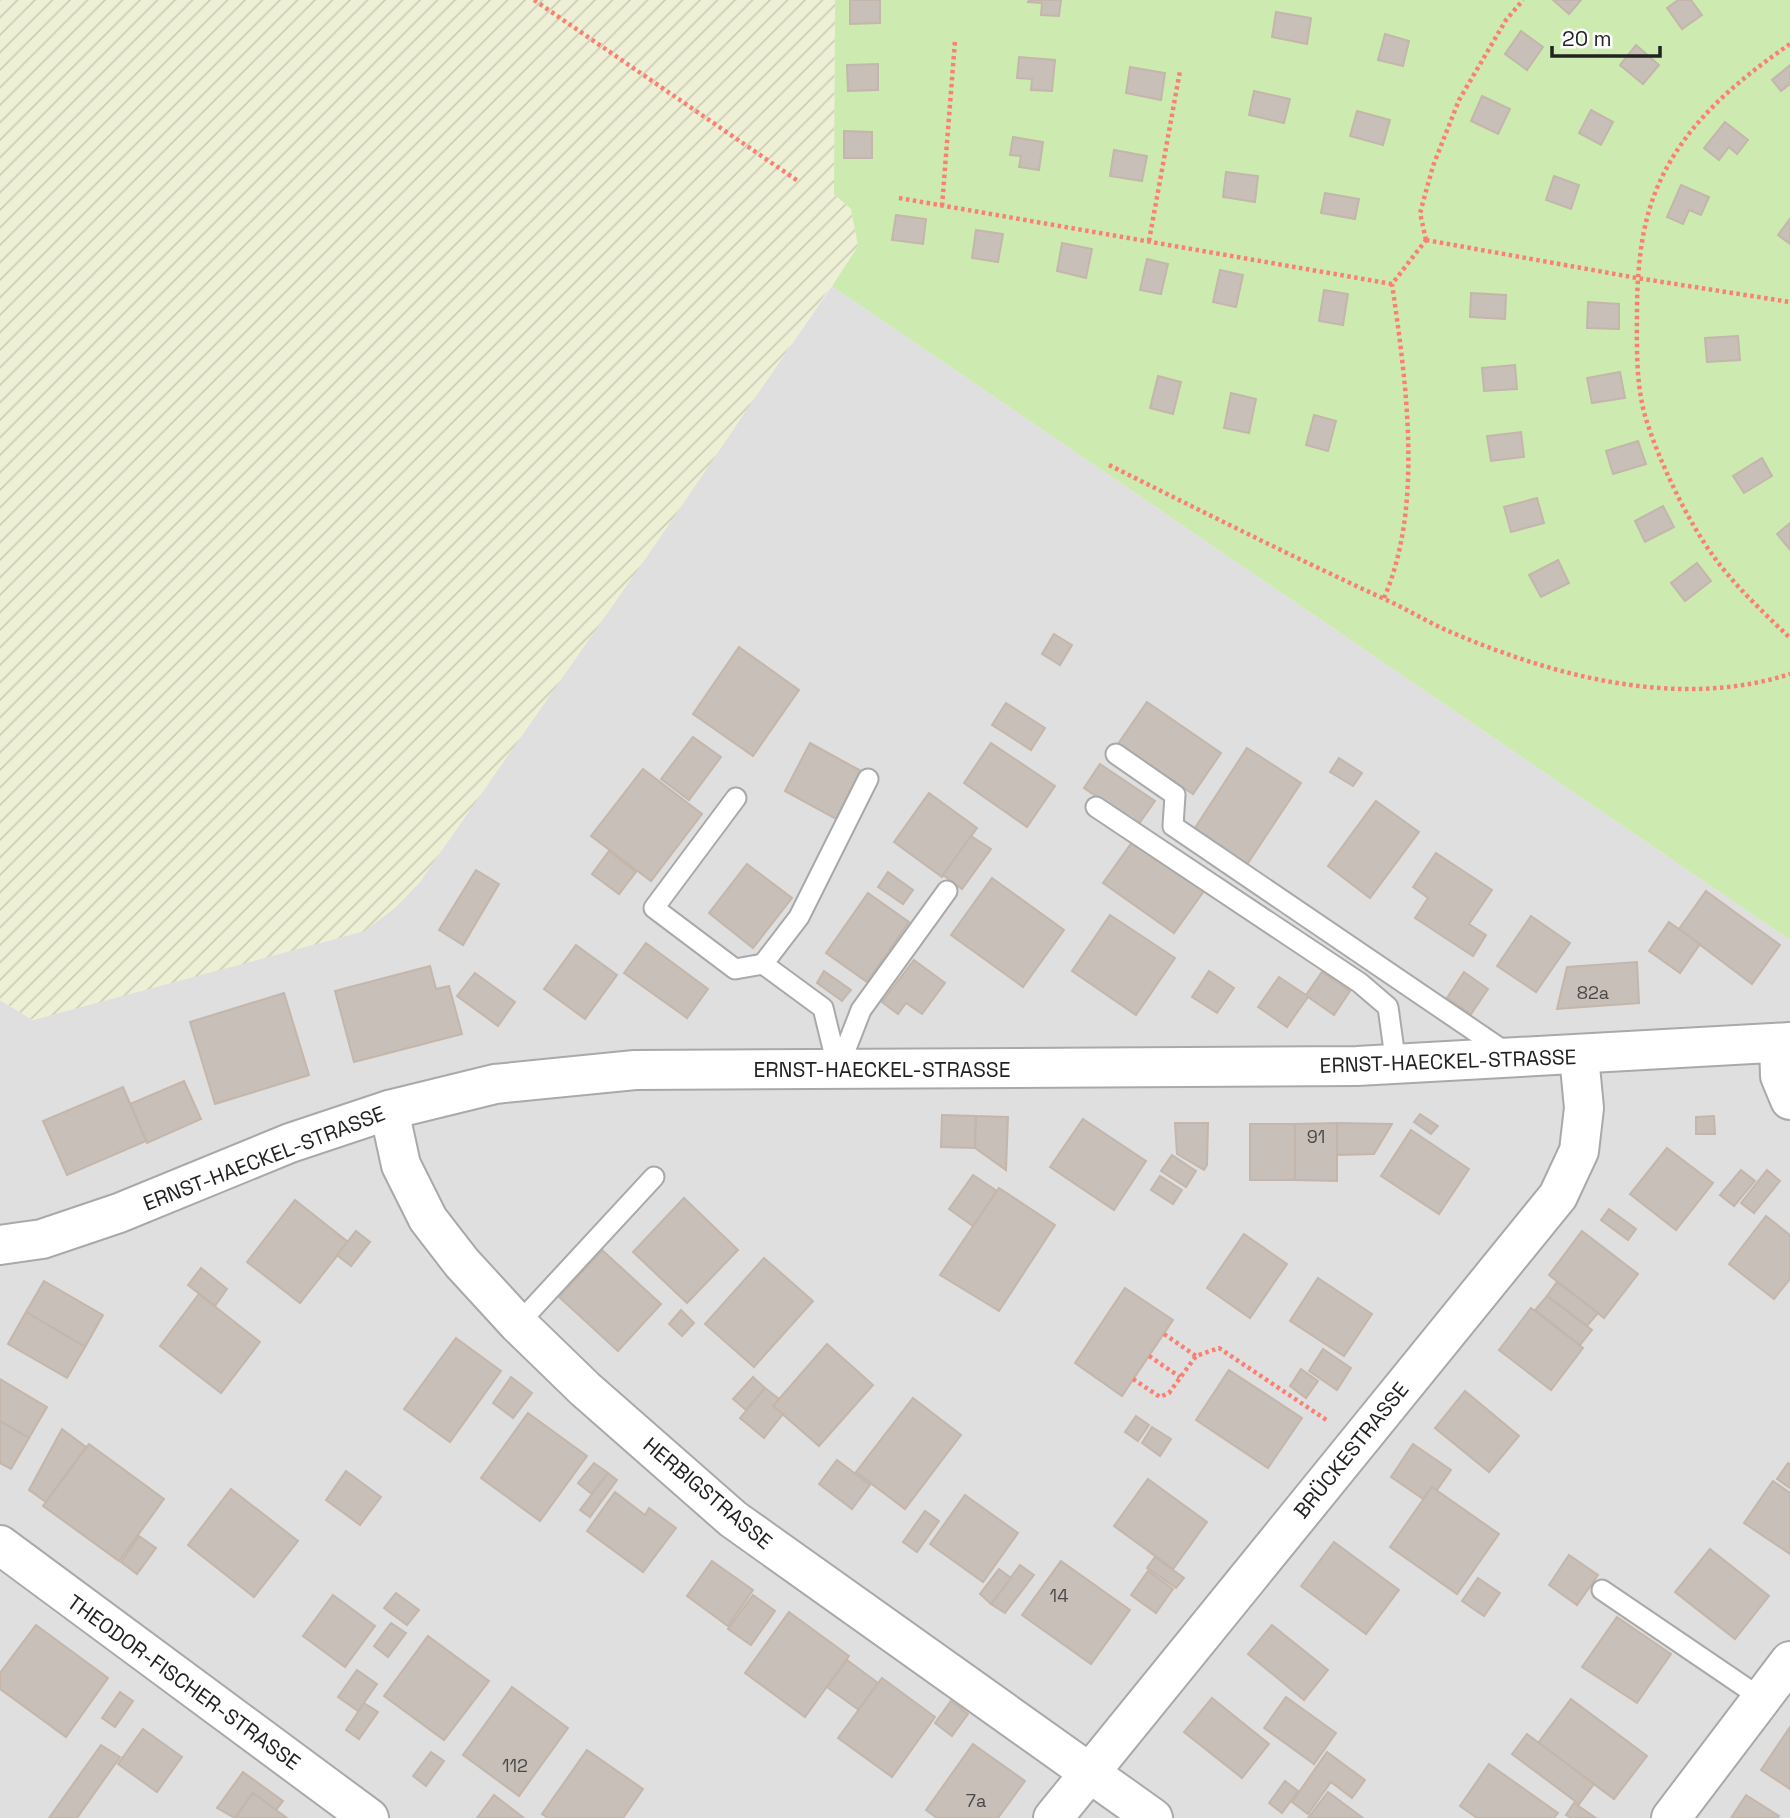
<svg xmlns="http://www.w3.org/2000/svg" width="1790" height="1818" font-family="'Space Grotesk',sans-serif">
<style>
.residential{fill:#e0dfdf}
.farmland{fill:url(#farmland-furrows)}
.garden{fill:#cdebb0}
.building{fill:#c7bfb8;stroke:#c4b6ab;stroke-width:2}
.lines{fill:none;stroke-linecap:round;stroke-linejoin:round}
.lane-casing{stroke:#a9a9a9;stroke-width:23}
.street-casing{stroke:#a9a9a9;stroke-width:42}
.path{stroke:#fa8072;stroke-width:4.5;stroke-dasharray:3.5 3.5;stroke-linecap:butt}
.lane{stroke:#fff;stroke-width:19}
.street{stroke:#fff;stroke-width:38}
.labels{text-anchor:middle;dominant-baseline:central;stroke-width:6;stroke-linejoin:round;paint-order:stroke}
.number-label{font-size:18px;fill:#4b4948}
.street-label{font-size:21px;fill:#222;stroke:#fff}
</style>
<defs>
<pattern id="farmland-furrows" width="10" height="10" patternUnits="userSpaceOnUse" patternTransform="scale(1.75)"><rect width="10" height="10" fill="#eef0d5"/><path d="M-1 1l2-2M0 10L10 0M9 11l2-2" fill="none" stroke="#ccceb7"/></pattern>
</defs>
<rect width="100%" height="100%" fill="#f2efe9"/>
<path class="residential" d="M832,286L1790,940V1818H0V1000L33,1020L419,883Z"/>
<path class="farmland" d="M0,0H835L834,194L851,209L858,246L657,542L419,883L396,907L365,931L33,1020L0,1000Z"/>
<path class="garden" d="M835,0H1790V940L832,286L858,246L851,209L834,194Z"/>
<g class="building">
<path d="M850,0H880V23L850,24Z"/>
<path d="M1029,0H1061L1059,16L1041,15L1042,3L1028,2Z"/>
<path d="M1553,0H1581L1569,14Z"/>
<path d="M1678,0H1691L1702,15L1682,29L1667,8Z"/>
<path d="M1276,12L1311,18L1307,44L1272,37Z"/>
<path d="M1521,31L1543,47L1527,70L1505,54Z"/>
<path d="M1385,34L1409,41L1403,66L1378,60Z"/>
<path d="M1636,45L1659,65L1643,84L1620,65Z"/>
<path d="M1019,57L1055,60L1052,91L1031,90L1032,79L1017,78Z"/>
<path d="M878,64V90L848,91L847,65Z"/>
<path d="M1790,65V84L1781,91L1772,80Z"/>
<path d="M1130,67L1165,73L1161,100L1126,93Z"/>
<path d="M1254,91L1290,99L1284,123L1249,115Z"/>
<path d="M1482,96L1510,109L1498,134L1471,121Z"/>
<path d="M1591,110L1613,122L1601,145L1579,133Z"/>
<path d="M1357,111L1390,120L1383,145L1350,136Z"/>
<path d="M1725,122L1748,140L1737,154L1729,147L1719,160L1704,148Z"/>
<path d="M844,131L872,132V158H844Z"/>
<path d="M1013,137L1043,142L1039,170L1019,167L1021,156L1010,155Z"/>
<path d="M1114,150L1147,156L1142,181L1110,176Z"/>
<path d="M1226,172L1258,176L1255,202L1223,197Z"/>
<path d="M1554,176L1579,185L1571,209L1546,200Z"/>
<path d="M1681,185L1709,197L1701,215L1689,210L1683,224L1667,217Z"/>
<path d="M1325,193L1359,199L1355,219L1321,213Z"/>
<path d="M896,215L926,219L923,244L892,240Z"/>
<path d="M1790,219V244L1778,235Z"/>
<path d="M976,230L1003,234L998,262L972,258Z"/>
<path d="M1062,243L1092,249L1086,278L1057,271Z"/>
<path d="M1147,259L1168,264L1161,294L1140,290Z"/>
<path d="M1220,270L1243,275L1236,307L1213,302Z"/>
<path d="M1324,290L1348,294L1343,325L1319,321Z"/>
<path d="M1471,293L1506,295L1505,319L1470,317Z"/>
<path d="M1588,302L1619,304V329L1587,328Z"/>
<path d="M1738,336L1740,360L1707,362L1705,338Z"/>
<path d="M1515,365L1517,389L1484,391L1482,368Z"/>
<path d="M1620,372L1625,398L1592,403L1587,378Z"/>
<path d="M1158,376L1181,382L1173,414L1150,408Z"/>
<path d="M1231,393L1256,399L1249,433L1224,428Z"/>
<path d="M1314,415L1336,421L1328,451L1306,445Z"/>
<path d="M1521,432L1524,457L1491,461L1487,436Z"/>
<path d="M1638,441L1646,464L1613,474L1606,451Z"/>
<path d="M1762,458L1772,476L1744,493L1733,476Z"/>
<path d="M1537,498L1544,523L1511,532L1504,507Z"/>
<path d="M1663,506L1674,527L1645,542L1635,521Z"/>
<path d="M1790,523V550L1777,534Z"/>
<path d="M1558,560L1569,583L1541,597L1529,575Z"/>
<path d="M1697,563L1711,581L1685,601L1671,583Z"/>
<path d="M1054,634L1072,645L1060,665L1042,654Z"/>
<path d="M739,647L799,690L753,756L693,714Z"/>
<path d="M1147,702L1221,753L1193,794L1118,744Z"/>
<path d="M1006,703L1045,728L1031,750L992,725Z"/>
<path d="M693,737L721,757L689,800L661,779Z"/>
<path d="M810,743L861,771L836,819L785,791Z"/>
<path d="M991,743L1055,786L1027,827L964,783Z"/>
<path d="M1247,748L1301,783L1246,866L1193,831Z"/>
<path d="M1339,758L1362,773L1353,786L1330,772Z"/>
<path d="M1100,764L1155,801L1138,825L1084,788Z"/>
<path d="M643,769L702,814L651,881L591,836Z"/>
<path d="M929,793L977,828L942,877L894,842Z"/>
<path d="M1376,801L1419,832L1370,898L1328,866Z"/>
<path d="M971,836L991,849L962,889L943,875Z"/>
<path d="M1133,841L1204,891L1174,933L1103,883Z"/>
<path d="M609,851L636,872L619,894L592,874Z"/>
<path d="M1436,853L1492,890L1469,924L1486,935L1473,956L1415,918L1428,898L1413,887Z"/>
<path d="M747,864L792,898L753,948L709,913Z"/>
<path d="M476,870L499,884L463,945L439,930Z"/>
<path d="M888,872L913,890L903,904L878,887Z"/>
<path d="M992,878L1064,930L1023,987L951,935Z"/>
<path d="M1706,891L1780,945L1752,984L1679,929Z"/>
<path d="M868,893L909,922L867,982L826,953Z"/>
<path d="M1110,915L1175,958L1136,1015L1072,971Z"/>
<path d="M1531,916L1570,943L1536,992L1497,966Z"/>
<path d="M1669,922L1700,944L1680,973L1649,951Z"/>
<path d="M646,943L708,989L687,1018L624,973Z"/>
<path d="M576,945L617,975L585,1019L544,989Z"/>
<path d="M914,960L945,983L922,1014L906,1003L898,1014L882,1002Z"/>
<path d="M1637,962L1639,1003L1557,1009L1567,967Z"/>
<path d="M430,966L436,989L449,986L462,1034L354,1062L335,991Z"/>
<path d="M824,971L851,990L842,1001L817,983Z"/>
<path d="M1209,971L1234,988L1217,1013L1192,997Z"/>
<path d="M1322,972L1350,991L1334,1015L1308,997L1287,1027L1258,1007L1279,977L1306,995Z"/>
<path d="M1464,972L1488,989L1471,1014L1447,998Z"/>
<path d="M475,973L515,1002L498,1026L457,996Z"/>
<path d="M284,993L309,1075L215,1104L190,1022Z"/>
<path d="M184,1081L201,1119L147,1143L130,1104Z"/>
<path d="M123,1087L146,1141L67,1175L43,1121Z"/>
<path d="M1420,1114L1438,1126L1431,1134L1414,1122Z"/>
<path d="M942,1115L976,1116L975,1148L941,1147Z"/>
<path d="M976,1116L1008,1117L1006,1170L975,1148Z"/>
<path d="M1714,1116L1715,1134H1696V1117Z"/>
<path d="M1083,1119L1146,1161L1114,1210L1050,1167Z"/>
<path d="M1175,1123H1208L1207,1165L1204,1170L1177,1154Z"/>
<path d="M1337,1123V1181L1295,1180V1124Z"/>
<path d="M1337,1123L1392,1124L1374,1154L1337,1155Z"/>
<rect x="1250" y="1124" width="45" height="56"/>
<path d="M1411,1130L1469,1169L1439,1214L1381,1176Z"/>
<path d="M1667,1148L1713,1183L1676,1230L1630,1194Z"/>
<path d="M1172,1155L1196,1171L1186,1187L1161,1171Z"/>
<path d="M1741,1170L1755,1181L1734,1206L1720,1195Z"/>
<path d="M1767,1170L1780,1181L1754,1213L1741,1203Z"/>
<path d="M973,1175L997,1191L973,1226L949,1209Z"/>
<path d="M1160,1176L1182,1190L1173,1204L1151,1190Z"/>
<path d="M999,1188L1055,1225L999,1311L940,1275Z"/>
<path d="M684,1198L738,1250L687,1303L633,1252Z"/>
<path d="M295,1200L348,1242L300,1303L247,1262Z"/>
<path d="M1609,1209L1636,1229L1628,1240L1601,1220Z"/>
<path d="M1766,1216L1790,1235V1279L1774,1299L1729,1264Z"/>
<path d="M356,1231L370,1242L351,1266L337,1255Z"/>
<path d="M1582,1231L1638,1274L1604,1318L1549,1275Z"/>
<path d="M1244,1234L1287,1264L1250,1318L1207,1288Z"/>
<path d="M602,1250L661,1304L618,1351L559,1297Z"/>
<path d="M764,1258L813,1301L754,1367L705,1324Z"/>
<path d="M201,1268L227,1289L215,1306L188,1285Z"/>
<path d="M1318,1278L1372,1314L1344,1356L1290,1321Z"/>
<path d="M44,1281L103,1315L85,1347L26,1312Z"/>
<path d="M1557,1282L1598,1313L1587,1326L1547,1296Z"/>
<path d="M1125,1288L1173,1320L1122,1396L1075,1363Z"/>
<path d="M199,1294L260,1342L221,1393L160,1346Z"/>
<path d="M1547,1296L1592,1330L1580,1345L1535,1310Z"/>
<path d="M1531,1308L1583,1348L1551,1390L1499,1350Z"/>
<path d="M681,1310L694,1323L682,1336L669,1324Z"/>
<path d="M26,1312L85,1347L67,1378L8,1344Z"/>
<path d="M456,1338L501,1371L450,1442L404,1409Z"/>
<path d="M827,1344L873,1385L819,1446L773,1406Z"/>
<path d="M1323,1349L1351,1368L1337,1390L1309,1371Z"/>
<path d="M1301,1369L1318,1381L1306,1398L1290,1386Z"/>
<path d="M1229,1370L1302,1418L1268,1468L1196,1420Z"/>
<path d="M511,1377L532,1393L513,1418L493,1403Z"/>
<path d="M753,1377L765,1388L746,1410L733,1399Z"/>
<path d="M0,1379L47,1407L29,1438L0,1421Z"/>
<path d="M765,1388L779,1399L773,1406L783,1414L764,1438L740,1418Z"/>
<path d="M1465,1391L1519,1436L1489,1472L1435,1428Z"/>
<path d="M913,1398L961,1435L905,1509L856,1472Z"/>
<path d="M528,1413L587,1456L540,1521L481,1478Z"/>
<path d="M1136,1416L1149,1425L1138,1441L1125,1432Z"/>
<path d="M0,1421L29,1438L11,1469L0,1463Z"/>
<path d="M1152,1427L1171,1439L1160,1456L1142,1443Z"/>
<path d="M62,1429L86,1447L46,1502L29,1490Z"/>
<path d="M89,1444L164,1499L119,1561L43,1506Z"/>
<path d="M1413,1444L1451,1470L1437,1490L1432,1487L1423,1499L1391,1477Z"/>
<path d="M837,1460L870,1485L852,1509L819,1484Z"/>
<path d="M594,1463L608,1473L592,1494L578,1483Z"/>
<path d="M1788,1463L1790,1465V1488L1777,1479Z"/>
<path d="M346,1471L381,1497L360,1525L326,1500Z"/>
<path d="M608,1473L617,1480L590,1517L580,1510Z"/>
<path d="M1148,1479L1207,1522L1173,1569L1114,1526Z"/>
<path d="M1773,1481L1790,1493V1554L1744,1523Z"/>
<path d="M1432,1487L1499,1534L1457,1594L1390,1547Z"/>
<path d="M231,1489L298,1541L254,1597L188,1545Z"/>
<path d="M615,1492L645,1515L649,1508L676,1528L643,1572L587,1531Z"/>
<path d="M965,1495L1018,1533L983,1582L930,1544Z"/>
<path d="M925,1511L939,1521L917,1552L903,1542Z"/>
<path d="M139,1536L156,1548L137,1574L121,1562Z"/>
<path d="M1334,1542L1399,1590L1366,1634L1301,1586Z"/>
<path d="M1710,1549L1769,1596L1735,1639L1675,1592Z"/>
<path d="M1569,1555L1598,1575L1577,1605L1549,1585Z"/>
<path d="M1155,1557L1184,1578L1176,1588L1147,1568Z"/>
<path d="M712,1561L753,1590L728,1626L687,1596Z"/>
<path d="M1061,1561L1130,1610L1091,1664L1022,1615Z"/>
<path d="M1020,1565L1034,1575L1005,1613L991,1604Z"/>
<path d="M999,1569L1011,1578L991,1604L980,1594Z"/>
<path d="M1148,1571L1173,1589L1156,1613L1131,1595Z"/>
<path d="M1478,1578L1500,1593L1484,1616L1462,1601Z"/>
<path d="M396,1593L419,1610L407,1625L384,1608Z"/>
<path d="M333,1595L375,1626L345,1667L303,1636Z"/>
<path d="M753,1595L775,1611L751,1645L728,1629Z"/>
<path d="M789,1612L849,1656L805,1717L745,1673Z"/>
<path d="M1617,1617L1671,1654L1637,1703L1582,1667Z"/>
<path d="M391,1623L406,1633L388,1657L374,1646Z"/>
<path d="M36,1625L108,1678L66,1737L0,1689V1673Z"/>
<path d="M1272,1625L1328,1670L1304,1700L1248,1654Z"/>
<path d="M428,1636L489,1681L444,1740L384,1696Z"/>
<path d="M847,1660L878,1683L859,1710L827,1687Z"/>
<path d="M357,1670L377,1684L358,1711L338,1697Z"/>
<path d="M882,1678L935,1717L892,1777L838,1738Z"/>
<path d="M512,1687L568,1728L519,1796L463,1755Z"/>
<path d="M120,1692L133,1701L115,1727L102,1718Z"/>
<path d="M1286,1697L1336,1733L1314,1764L1264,1728Z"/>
<path d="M1212,1698L1269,1744L1242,1778L1184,1732Z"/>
<path d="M1571,1699L1647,1756L1614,1799L1538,1743Z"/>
<path d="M951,1701L968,1714L952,1736L935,1723Z"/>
<path d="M364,1703L378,1712L359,1739L346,1730Z"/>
<path d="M1790,1727V1789L1761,1770Z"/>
<path d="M143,1729L182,1757L157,1792L118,1764Z"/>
<path d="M1527,1734L1594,1784L1579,1804L1512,1754Z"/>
<path d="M973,1744L1025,1781L998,1818H937L926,1810Z"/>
<path d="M101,1745L120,1757L77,1818H49Z"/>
<path d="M587,1750L643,1789L623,1818H548L542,1814Z"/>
<path d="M431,1752L444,1761L426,1786L413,1776Z"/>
<path d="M1327,1752L1365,1780L1352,1798L1331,1782L1308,1814L1292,1802Z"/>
<path d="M1489,1764L1558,1813L1554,1818H1477L1460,1806Z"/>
<path d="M243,1772L283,1801L276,1810L253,1793L235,1818L217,1808Z"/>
<path d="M1285,1781L1298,1791L1282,1813L1269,1803Z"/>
<path d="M1328,1792L1363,1818H1308Z"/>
<path d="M253,1793L276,1810L287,1818H235Z"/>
<path d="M494,1795L524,1818H477Z"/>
<path d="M1746,1795L1779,1816L1777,1818H1731Z"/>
<path d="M1574,1803L1596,1818H1571L1566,1815Z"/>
</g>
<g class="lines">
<defs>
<g id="lane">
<path d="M1116,754L1175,795L1173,826L1507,1053"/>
<path d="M868,779L799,917L763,964L823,1008L838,1069L861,1010L947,891"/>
<path d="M736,798L654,908L735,969L763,964"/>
<path d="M1096,807L1360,983L1388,1007L1396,1065"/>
<path d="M518,1324L654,1177"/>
<path d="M1602,1590L1761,1698"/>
</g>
<g id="street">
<path d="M1779,1043L1780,1076L1790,1100"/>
<path d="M389,1110L401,1165L428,1219L462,1263L518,1324L585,1389L733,1519L1153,1818"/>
<path d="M0,1245L42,1239L119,1213L290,1143L389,1110L495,1084L635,1070L1357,1066L1790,1042"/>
<path d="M0,1545L369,1818"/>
<path d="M1053,1818L1558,1196L1579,1151L1584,1108L1579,1056"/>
<path d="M1671,1818L1790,1661"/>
</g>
</defs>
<use href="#lane" class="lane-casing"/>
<use href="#street" class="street-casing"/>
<g class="path">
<path d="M534,0L798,181"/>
<path d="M1790,44C1741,78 1693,117 1665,171C1643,213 1638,257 1637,304C1637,342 1635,383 1646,419C1659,461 1688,522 1714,557C1735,586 1764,613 1790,638"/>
<path d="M899,198L1392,284"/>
<path d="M942,206L955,41"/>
<path d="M1426,240L1637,278L1790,302"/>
<path d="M1426,240L1420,213L1433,166L1459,100L1506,20L1523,0"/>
<path d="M1149,241L1180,71"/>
<path d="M1109,465C1199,510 1289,555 1380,597C1403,607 1424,620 1446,630C1552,676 1678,710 1790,674"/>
<path d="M1384,598C1424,506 1406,381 1392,284L1426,240"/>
<path d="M1164,1334L1196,1356"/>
<path d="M1149,1356L1180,1377"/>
<path d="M1133,1379L1160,1397L1169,1393L1196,1356L1219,1348L1328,1421"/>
</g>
<use href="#lane" class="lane"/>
<use href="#street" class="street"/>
</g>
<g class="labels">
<g class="number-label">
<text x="1593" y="992">82a</text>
<text x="1316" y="1136">91</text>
<text x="1059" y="1595">14</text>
<text x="515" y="1765">112</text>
<text x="976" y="1800">7a</text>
</g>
<g class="street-label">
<text transform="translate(1448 1061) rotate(-2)">ERNST-HAECKEL-STRASSE</text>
<text x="882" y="1069">ERNST-HAECKEL-STRASSE</text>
<text transform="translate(264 1158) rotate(-21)">ERNST-HAECKEL-STRASSE</text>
<text transform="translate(1351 1450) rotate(-51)">BRÜCKESTRASSE</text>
<text transform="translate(708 1493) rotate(40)">HERBIGSTRASSE</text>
<text transform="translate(184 1682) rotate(36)">THEODOR-FISCHER-STRASSE</text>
</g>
</g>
<path d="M1552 46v10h108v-10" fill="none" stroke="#222222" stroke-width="3.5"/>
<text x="1562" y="46" font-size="21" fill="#222222" stroke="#ffffff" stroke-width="5" paint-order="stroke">20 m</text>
</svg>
